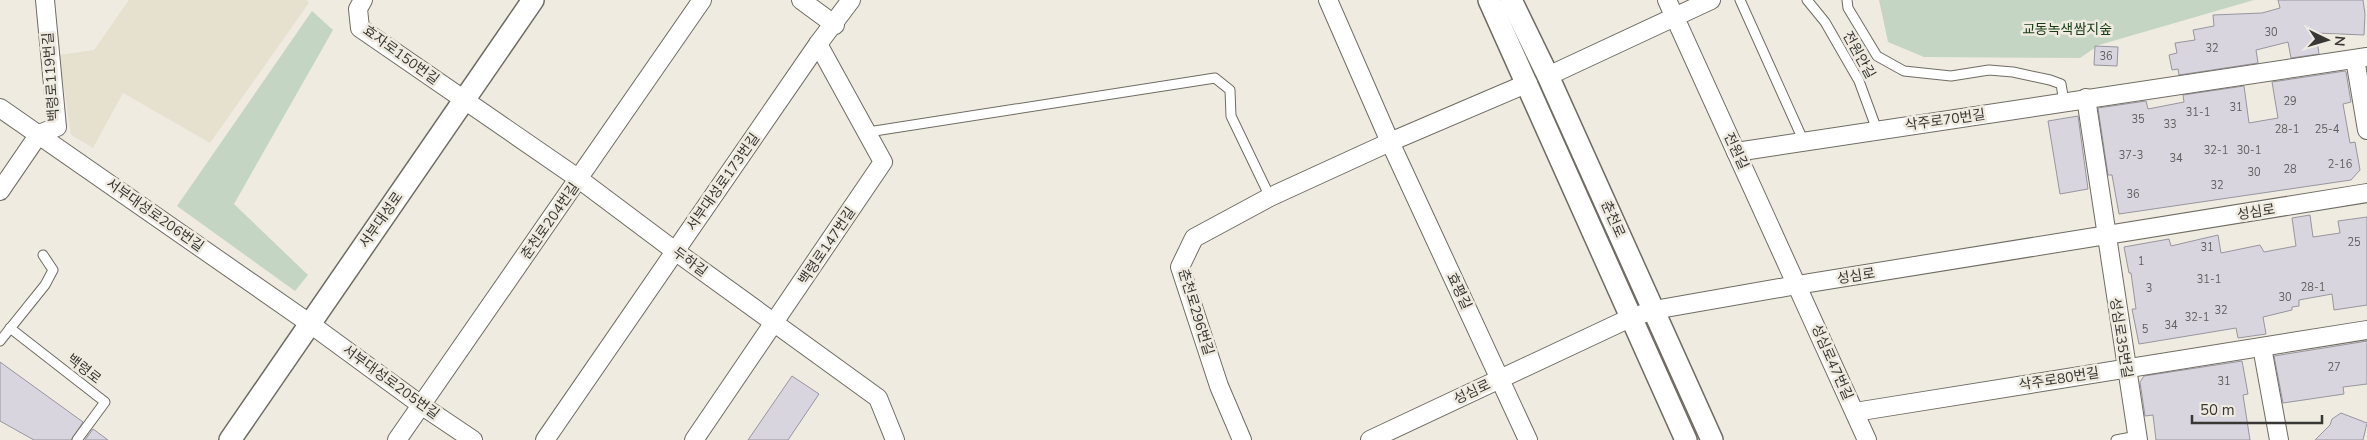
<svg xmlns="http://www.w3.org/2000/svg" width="2367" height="440" font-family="'Nunito Sans','Noto Sans KR',sans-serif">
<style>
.built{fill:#e6e1cf}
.green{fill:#c4d6c3}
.building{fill:#d9d5df;stroke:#98959f}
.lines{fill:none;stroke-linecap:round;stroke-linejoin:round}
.service-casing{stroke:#6f6c63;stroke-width:11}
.minor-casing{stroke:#6f6c63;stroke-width:20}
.tertiary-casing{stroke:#6f6c63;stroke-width:24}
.service{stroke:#fff;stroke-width:9}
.minor{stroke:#fff;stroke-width:18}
.tertiary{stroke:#fff;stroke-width:21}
.labels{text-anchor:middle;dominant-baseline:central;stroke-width:5;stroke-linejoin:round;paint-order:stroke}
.number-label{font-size:11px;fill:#605e5e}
.park-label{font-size:14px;fill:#173c16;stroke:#efebe1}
.street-label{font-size:14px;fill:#383733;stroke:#efebe1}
</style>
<rect width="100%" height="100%" fill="#efebe1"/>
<path class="built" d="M129,0H307L309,3L210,143L123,93L93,148L71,135L59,55L94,50Z"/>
<g class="green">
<path d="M1879,0H2254L2099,45L2080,58L1924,57L1888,42Z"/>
<path d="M312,11L333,30L234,204L308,275L295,291L177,206Z"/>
</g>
<g class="building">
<path d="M2278,0H2363L2365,14L2364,35L2316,33L2319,54L2291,58L2288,42L2256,50L2258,63L2179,75L2178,69L2172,70L2169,55L2177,53L2175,43L2195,40L2193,30L2214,26L2213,15L2262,13L2280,8Z"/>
<path d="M2095,46L2118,47L2117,66L2094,65Z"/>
<path d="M2345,71L2346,72L2351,102L2343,104L2350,143L2355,142L2360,170L2351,180L2119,214L2112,175H2108L2098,108L2146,101L2148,109L2184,102L2183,95L2244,86L2249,123L2278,118L2272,82Z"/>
<path d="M2078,116L2088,189L2060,194L2048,121Z"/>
<path d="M2310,215L2313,237L2340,233L2338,221L2367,217V305L2334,310L2332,294L2299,300V306L2292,307V310L2263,317L2266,334L2238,338L2236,328L2139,344L2132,309H2136L2131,273H2129L2124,247L2169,239L2171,246L2218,235L2221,253L2260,245L2264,252L2296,246L2292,218Z"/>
<path d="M2367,341V384L2343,387L2344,394L2283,403L2274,356Z"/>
<path d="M2242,361L2248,394L2243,395L2250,440H2156L2153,415L2145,416L2140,382L2144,376Z"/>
<path d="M0,362L83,422L71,440H34L0,421Z"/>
<path d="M792,376L819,394L788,440H748Z"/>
<path d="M2341,413L2367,423L2363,440H2315L2330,425L2332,419Z"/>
<path d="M93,429L108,440H85Z"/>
</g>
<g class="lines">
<defs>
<g id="service">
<path d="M1740,0L1804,142"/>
<path d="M1807,0L1825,22L1859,81L1877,130"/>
<path d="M1847,0L1848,8L1877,56L1904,71L1951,76L1989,70L2013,72L2050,80L2061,84L2064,102"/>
<path d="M868,132L1215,78L1230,90L1231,116L1270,197"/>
<path d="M10,328L105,402L77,440"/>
<path d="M0,341L45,285L53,270L43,255"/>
<path d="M2116,440L2137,436"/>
</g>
<g id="minor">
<path d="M363,0L358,9L360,28L579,179L675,251L878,398L895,440"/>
<path d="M801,0L835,25"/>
<path d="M1328,0L1390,142L1528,440"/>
<path d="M1667,0L1867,440"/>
<path d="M2355,59L2367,130"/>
<path d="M1548,76L1711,0"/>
<path d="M2086,98L2138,440"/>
<path d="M0,108L309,323L421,405L473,440"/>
<path d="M1736,152L2367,57"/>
<path d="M0,191L39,134L57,127L45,0"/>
<path d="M2262,347L2279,440"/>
<path d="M1855,412L2367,330"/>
<path d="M397,440L702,0"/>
<path d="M545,440L818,44L851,0"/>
<path d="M694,440L883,162L818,44"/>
<path d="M1242,440L1219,386L1180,267L1194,238L1270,197L1390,142L1528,83"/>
<path d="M1370,440L1630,318L1654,310L1797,285L2367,193"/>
</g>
<g id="tertiary">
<path d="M1489,0L1686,440"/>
<path d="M1511,0L1548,76L1712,440"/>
<path d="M230,440L533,0"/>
</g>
</defs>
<use href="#service" class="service-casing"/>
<use href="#minor" class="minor-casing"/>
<use href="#tertiary" class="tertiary-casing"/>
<use href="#service" class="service"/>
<use href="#minor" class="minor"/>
<use href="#tertiary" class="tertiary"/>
</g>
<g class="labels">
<g class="number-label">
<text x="2271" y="32">30</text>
<text x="2212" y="48">32</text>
<text x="2106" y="56">36</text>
<text x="2290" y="101">29</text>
<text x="2236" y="107">31</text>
<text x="2198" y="112">31-1</text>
<text x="2138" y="119">35</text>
<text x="2170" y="124">33</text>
<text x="2287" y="129">28-1</text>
<text x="2327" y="129">25-4</text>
<text x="2216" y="150">32-1</text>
<text x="2249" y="150">30-1</text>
<text x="2131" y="155">37-3</text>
<text x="2176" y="158">34</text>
<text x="2340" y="164">2-16</text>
<text x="2290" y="169">28</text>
<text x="2254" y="172">30</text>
<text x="2217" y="185">32</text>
<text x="2133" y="194">36</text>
<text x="2354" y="242">25</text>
<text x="2207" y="247">31</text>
<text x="2141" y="261">1</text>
<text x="2209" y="279">31-1</text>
<text x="2313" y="287">28-1</text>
<text x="2149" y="288">3</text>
<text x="2285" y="297">30</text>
<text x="2221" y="310">32</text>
<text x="2197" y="317">32-1</text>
<text x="2171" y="325">34</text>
<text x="2145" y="329">5</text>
<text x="2334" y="367">27</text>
<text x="2224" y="381">31</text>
</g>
<g class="park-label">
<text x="2067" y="29">교동녹색쌈지숲</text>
</g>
<g class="street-label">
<text transform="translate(401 55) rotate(36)">효자로150번길</text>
<text transform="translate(1859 55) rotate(61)">전원안길</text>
<text transform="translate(51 77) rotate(-94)">백령로119번길</text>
<text transform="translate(1945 120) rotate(-8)">삭주로70번길</text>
<text transform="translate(1736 151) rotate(65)">전원길</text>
<text transform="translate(723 182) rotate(-55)">서부대성로173번길</text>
<text transform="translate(2256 212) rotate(-9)">성심로</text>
<text transform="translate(155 215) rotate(35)">서부대성로206번길</text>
<text transform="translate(1613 219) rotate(66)">춘천로</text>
<text transform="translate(381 220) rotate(-55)">서부대성로</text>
<text transform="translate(550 221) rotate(-55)">춘천로204번길</text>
<text transform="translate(827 246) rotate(-56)">백령로147번길</text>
<text transform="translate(690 262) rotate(36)">두하길</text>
<text transform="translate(1856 276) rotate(-9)">성심로</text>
<text transform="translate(1459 291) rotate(65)">효평길</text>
<text transform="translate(1196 312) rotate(73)">춘천로296번길</text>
<text transform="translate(2121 338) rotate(81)">성심로35번길</text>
<text transform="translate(1832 362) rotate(66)">성심로47번길</text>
<text transform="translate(84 369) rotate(38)">백령로</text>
<text transform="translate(2059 379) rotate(-9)">삭주로80번길</text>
<text transform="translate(391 382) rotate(36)">서부대성로205번길</text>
<text transform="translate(1472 392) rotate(-25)">성심로</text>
</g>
</g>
<g transform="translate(2327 40) rotate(95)" stroke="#efebe1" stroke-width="4" paint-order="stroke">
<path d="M0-4L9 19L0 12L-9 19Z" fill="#383733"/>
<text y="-8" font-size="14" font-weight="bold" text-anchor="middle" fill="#383733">N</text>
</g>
<path d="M2192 415v8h130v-8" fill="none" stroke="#383733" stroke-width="2.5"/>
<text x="2200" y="415" font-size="15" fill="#383733" stroke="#efebe1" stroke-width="4" paint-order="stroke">50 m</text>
</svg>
